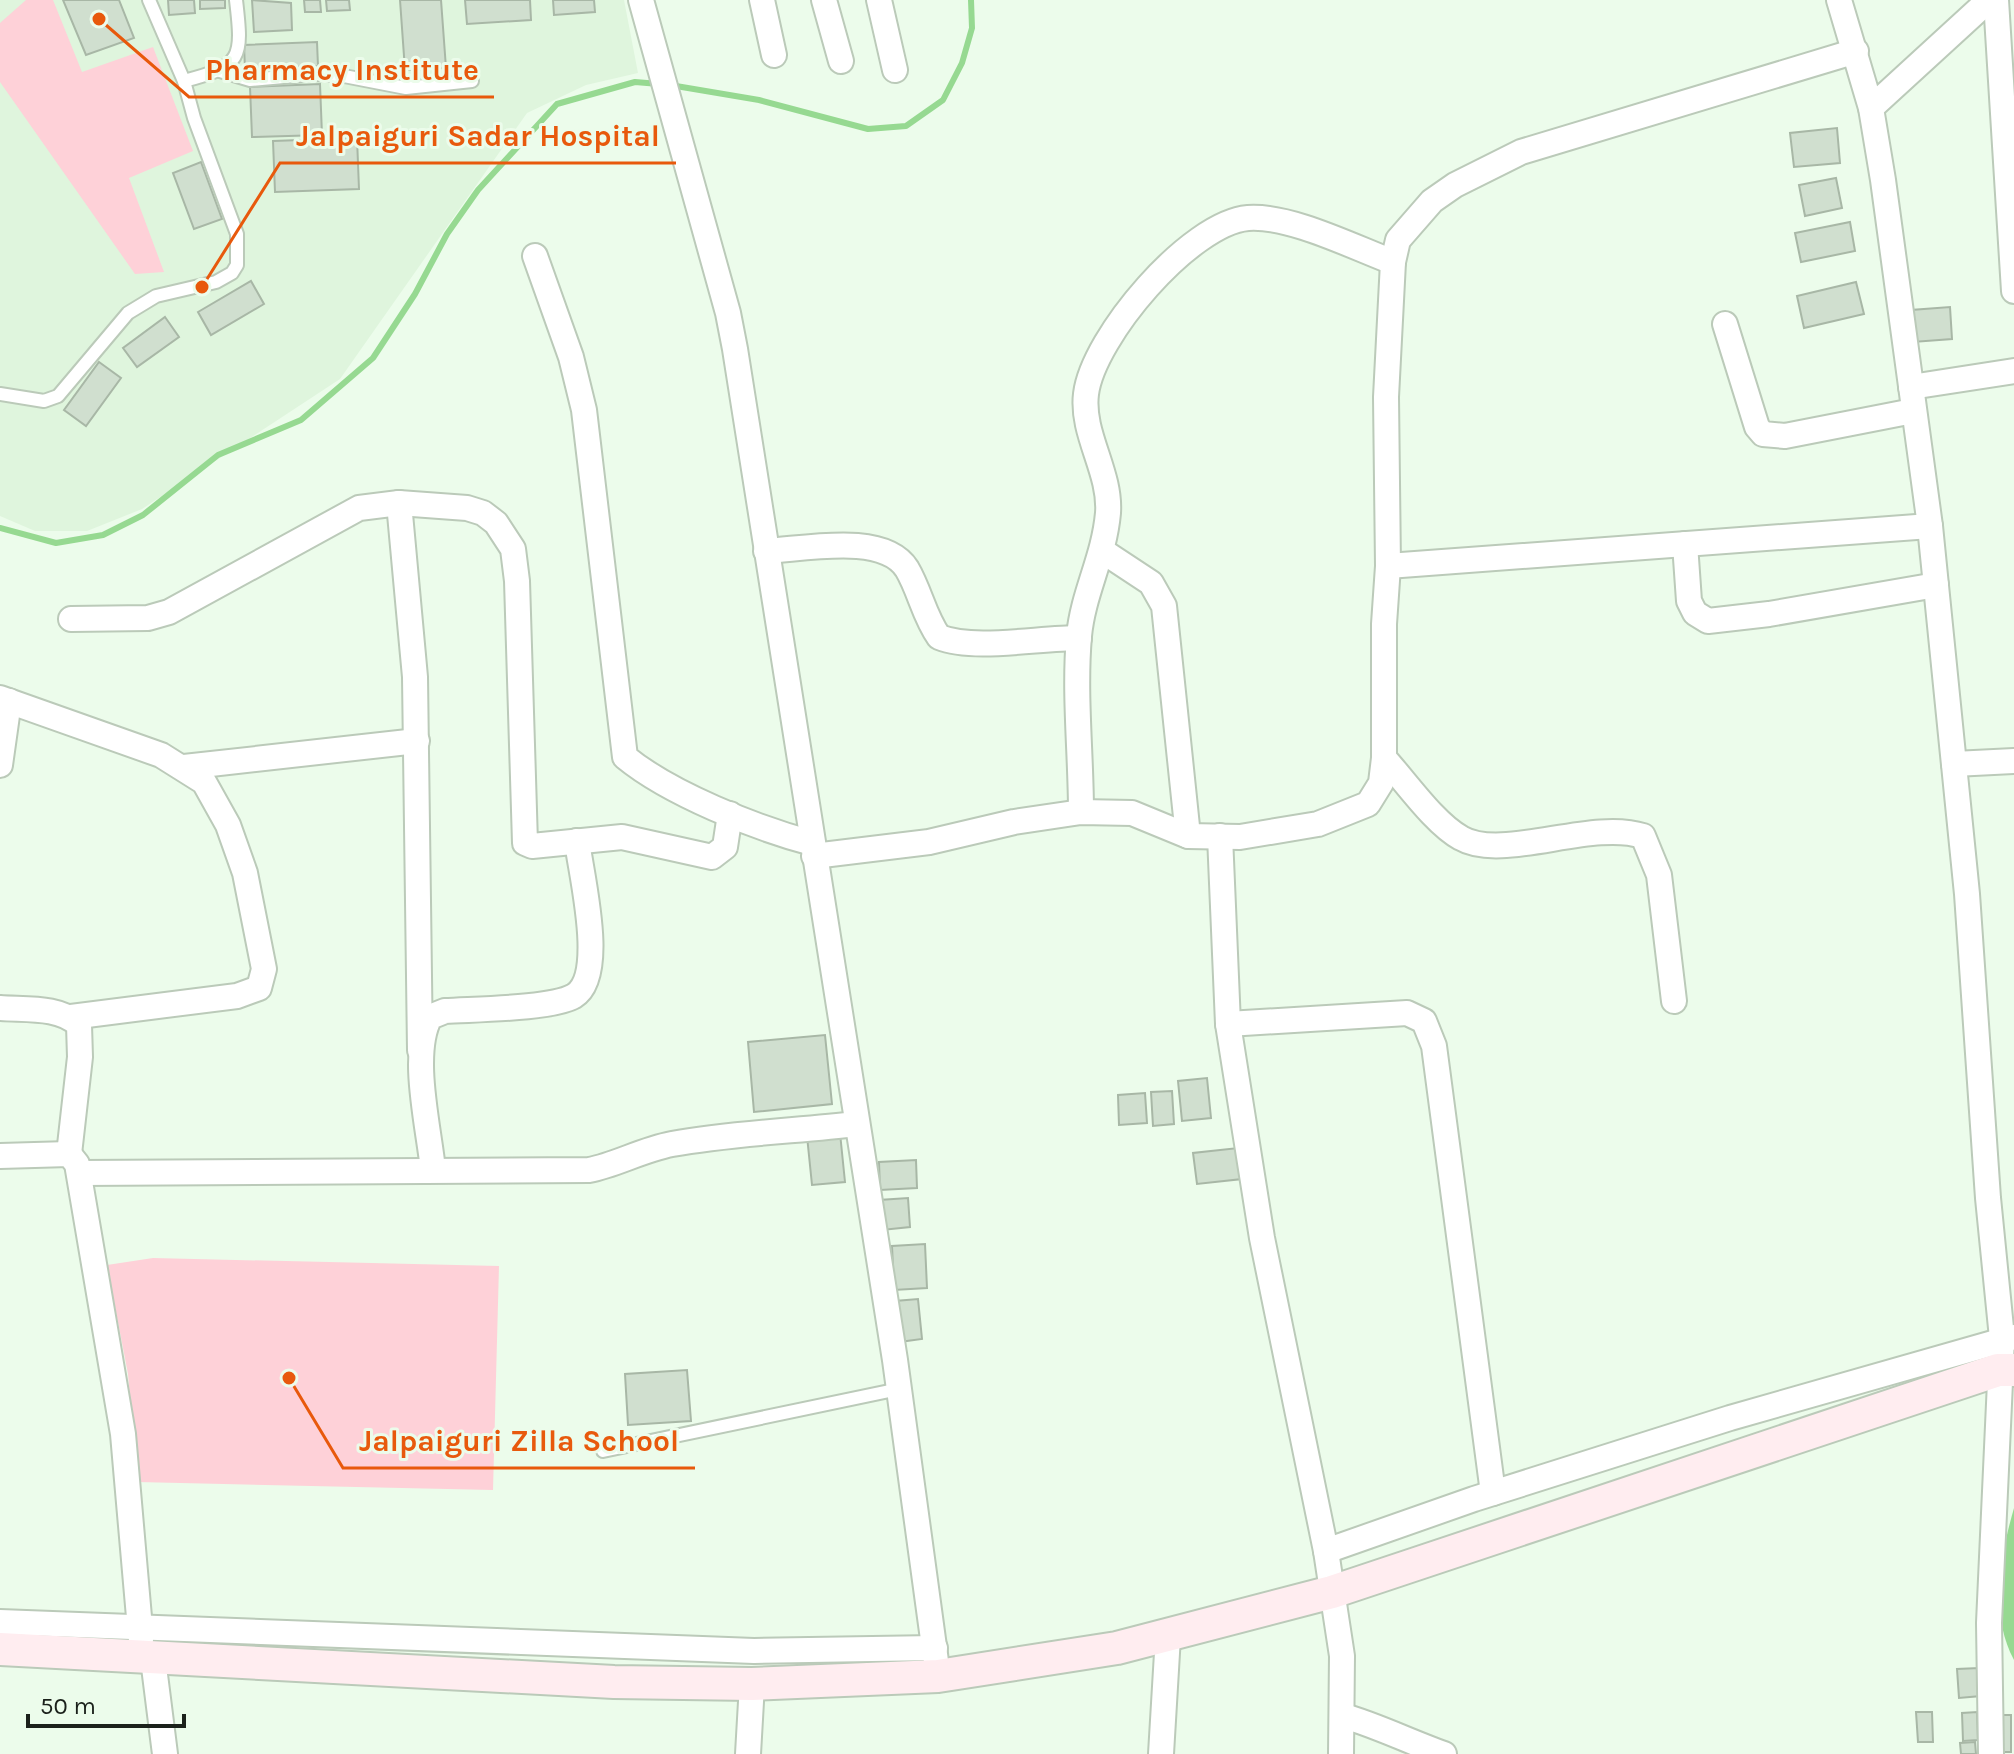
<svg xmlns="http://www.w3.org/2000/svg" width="2014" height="1754" font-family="Karla,sans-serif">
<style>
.built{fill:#dff5dd}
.green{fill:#fed1d8}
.water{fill:#96d991}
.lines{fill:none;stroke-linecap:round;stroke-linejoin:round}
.stream{stroke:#96d991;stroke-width:6}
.building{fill:#d0dfcf;stroke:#a8b7a6;stroke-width:2}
.lane-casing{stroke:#bbcab9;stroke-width:16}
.street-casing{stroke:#bbcab9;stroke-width:28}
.secondary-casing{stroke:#bbcab9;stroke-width:36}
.lane{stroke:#fff;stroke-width:12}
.street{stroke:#fff;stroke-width:24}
.secondary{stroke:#ffedf0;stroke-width:32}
.leader{fill:none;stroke:#e8590c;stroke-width:3}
.callout-dot{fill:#e8590c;stroke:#ecfceb;stroke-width:3}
.callout-label{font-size:30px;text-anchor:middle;font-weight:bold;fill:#e8590c;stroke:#ecfceb;stroke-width:6;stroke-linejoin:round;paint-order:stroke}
</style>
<rect width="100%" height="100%" fill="#ecfceb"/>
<path class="built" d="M0,0H624L638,73L586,85L527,113L340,379L142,509L87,531H35L0,516Z"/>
<g class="green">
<path d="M26,0H53L82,72L153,47L193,151L129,178L164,272L135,274L0,82V23Z"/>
<path d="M153,1258L499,1266L493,1490L137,1482L128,1374L107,1265Z"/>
</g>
<path class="water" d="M2014,1508V1660C1989,1613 2000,1557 2014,1508Z"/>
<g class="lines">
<g class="stream">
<path d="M670,85L759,100L868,129L906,126L943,100L962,63L972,28L971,0"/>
<path d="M0,528L56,543L103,535L143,515L218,455L301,420L373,358L415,294L447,234L478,190L557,104L635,82L659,84"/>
</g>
</g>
<g class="building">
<path d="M63,0H119L134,38L86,55Z"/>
<path d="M168,0H194L195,13L169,15Z"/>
<path d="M200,0H225V8L200,9Z"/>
<path d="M252,0L291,3L292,30L254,32Z"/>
<path d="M304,0H320L321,12H305Z"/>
<path d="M326,0H349L350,10L327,11Z"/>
<path d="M400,0H441L446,68L405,70Z"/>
<path d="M465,0H530L531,20L467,24Z"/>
<path d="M553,0H594L595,12L554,15Z"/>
<path d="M317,42L318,66L245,69L244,45Z"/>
<path d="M320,84L322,135L252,137L250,87Z"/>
<path d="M1837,128L1840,163L1794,167L1790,133Z"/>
<path d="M357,138L359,189L275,192L273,141Z"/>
<path d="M201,162L222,219L194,229L173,173Z"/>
<path d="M1836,178L1842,208L1805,216L1799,185Z"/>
<path d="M1850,222L1855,251L1801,262L1795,233Z"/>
<path d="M251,281L264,304L211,335L198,312Z"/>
<path d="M1856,282L1864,314L1804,328L1797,296Z"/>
<path d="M1950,307L1952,339L1913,342L1911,310Z"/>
<path d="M165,317L179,337L137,367L123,348Z"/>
<path d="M99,362L121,378L86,426L64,410Z"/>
<path d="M825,1035L832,1104L754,1112L748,1042Z"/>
<path d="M1207,1078L1211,1118L1182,1121L1178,1081Z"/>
<path d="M1172,1091L1174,1124L1153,1126L1151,1092Z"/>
<path d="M1145,1093L1147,1123L1119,1125L1118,1095Z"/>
<path d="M840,1133L845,1182L812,1185L807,1136Z"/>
<path d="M1238,1148L1242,1179L1197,1184L1193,1153Z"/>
<path d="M916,1160L917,1188L880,1190L879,1162Z"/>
<path d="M908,1198L910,1227L882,1230L879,1200Z"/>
<path d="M925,1244L927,1288L894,1290L892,1246Z"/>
<path d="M918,1299L922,1339L899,1342L895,1301Z"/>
<path d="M687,1370L691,1421L628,1425L625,1374Z"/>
<path d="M1979,1668L1981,1696L1959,1698L1957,1669Z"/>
<path d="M1916,1712H1932L1933,1742H1918Z"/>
<path d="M1977,1712L1978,1740L1963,1741L1962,1713Z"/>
<rect x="1995" y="1715" width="16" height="37"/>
<path d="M1975,1742L1976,1754H1961L1960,1743Z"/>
</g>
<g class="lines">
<defs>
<g id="lane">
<path d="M149,0L184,81"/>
<path d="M220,71L250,80L316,74L344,76L406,88L472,81"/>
<path d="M0,394L44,401L58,396L128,313L156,296L216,282L232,273L237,265V234L194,118L184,81C242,66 243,59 236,0"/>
<path d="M603,1451L899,1389"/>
</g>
<g id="street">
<path d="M641,0L728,313L735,349L895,1360L938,1676"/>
<path d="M762,0L774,55"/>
<path d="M824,0L841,61"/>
<path d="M879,0L895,70"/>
<path d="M1839,0L1871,108L1883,180L1930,526L1967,894L1988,1198L2002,1338L1989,1623L1991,1754"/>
<path d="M1996,0L2014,291"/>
<path d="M1871,108L1989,0"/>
<path d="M535,256L571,357L584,410L625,757C670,794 756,828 812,843"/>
<path d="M1725,324L1757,427L1763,434L1785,436L1913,411"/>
<path d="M1911,387L2014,371"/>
<path d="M399,503L415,677L420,1050"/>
<path d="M1685,544L1689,601L1695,613L1708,621L1769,614L1936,585"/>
<path d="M766,551C805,549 884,532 907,569C920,591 924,616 939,637C974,651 1037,638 1079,638"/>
<path d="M1104,552L1151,583L1164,606L1188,836"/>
<path d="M1388,566L1930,526"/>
<path d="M71,619L148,618L169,612L359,508L399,503L467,508L483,513L496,523L513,549L517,581L525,843L532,846L622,837L712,857L725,847L730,814"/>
<path d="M0,698L161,755L204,782L228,825L245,873L264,969L259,988L237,996L71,1017"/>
<path d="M1384,758C1406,782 1434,823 1461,838C1502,862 1591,819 1643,836L1659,875L1674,1001"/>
<path d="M1954,764L2014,761"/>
<path d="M0,765L9,701"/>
<path d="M184,767L417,741"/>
<path d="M1081,812C1081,755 1074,694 1079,636C1083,593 1104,558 1108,513C1111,472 1081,434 1086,394C1093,337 1190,223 1248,218C1290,215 1353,247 1393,262"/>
<path d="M1220,836L1228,1024L1262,1238L1326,1551L1342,1656L1341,1754"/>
<path d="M814,856L929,842L1014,822L1081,812L1132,813L1188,836L1240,837L1318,824L1368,804L1381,783L1384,758V624L1388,566L1386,397L1393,262L1398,240L1432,201L1455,185L1521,152L1856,51"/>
<path d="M0,1008C25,1010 60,1006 79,1025L80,1057L69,1154"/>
<path d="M1228,1024L1407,1013L1424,1021L1434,1046L1493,1493"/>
<path d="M0,1156L69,1154L77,1164L123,1434L141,1640"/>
<path d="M433,1170C429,1128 410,1054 430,1017L445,1011C475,1009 551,1009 574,996C607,976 581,875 577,841"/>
<path d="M79,1173L589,1170C616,1165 641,1150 672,1144C732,1133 796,1131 857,1124"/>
<path d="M1326,1551L1474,1499L1730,1418L2014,1337"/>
<path d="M0,1622L754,1651L935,1648"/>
<path d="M153,1659L165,1754"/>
<path d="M1344,1716C1378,1726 1410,1742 1444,1754"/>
<path d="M748,1754L752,1684"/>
<path d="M1161,1754L1168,1636"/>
</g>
<path id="secondary" d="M0,1649L614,1682L752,1684L938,1676L1117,1648L1332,1592L1998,1370H2014"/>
</defs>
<use href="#lane" class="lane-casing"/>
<use href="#street" class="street-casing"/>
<use href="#secondary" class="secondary-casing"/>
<use href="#lane" class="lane"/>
<use href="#street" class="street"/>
<use href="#secondary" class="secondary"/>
</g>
<path class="leader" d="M99 19L189 97H494M202 287L280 163H676M289 1378L343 1468H695"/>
<g class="callout-dot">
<circle cx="99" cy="19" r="8"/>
<circle cx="202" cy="287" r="8"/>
<circle cx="289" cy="1378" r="8"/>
</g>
<g class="callout-label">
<text x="342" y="80">Pharmacy Institute</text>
<text x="478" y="146">Jalpaiguri Sadar Hospital</text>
<text x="519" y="1451">Jalpaiguri Zilla School</text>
</g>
<path d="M28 1714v12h156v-12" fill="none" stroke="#1b211b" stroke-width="4"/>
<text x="40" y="1714" font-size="24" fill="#1b211b" stroke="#ecfceb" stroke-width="6" paint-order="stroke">50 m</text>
</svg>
